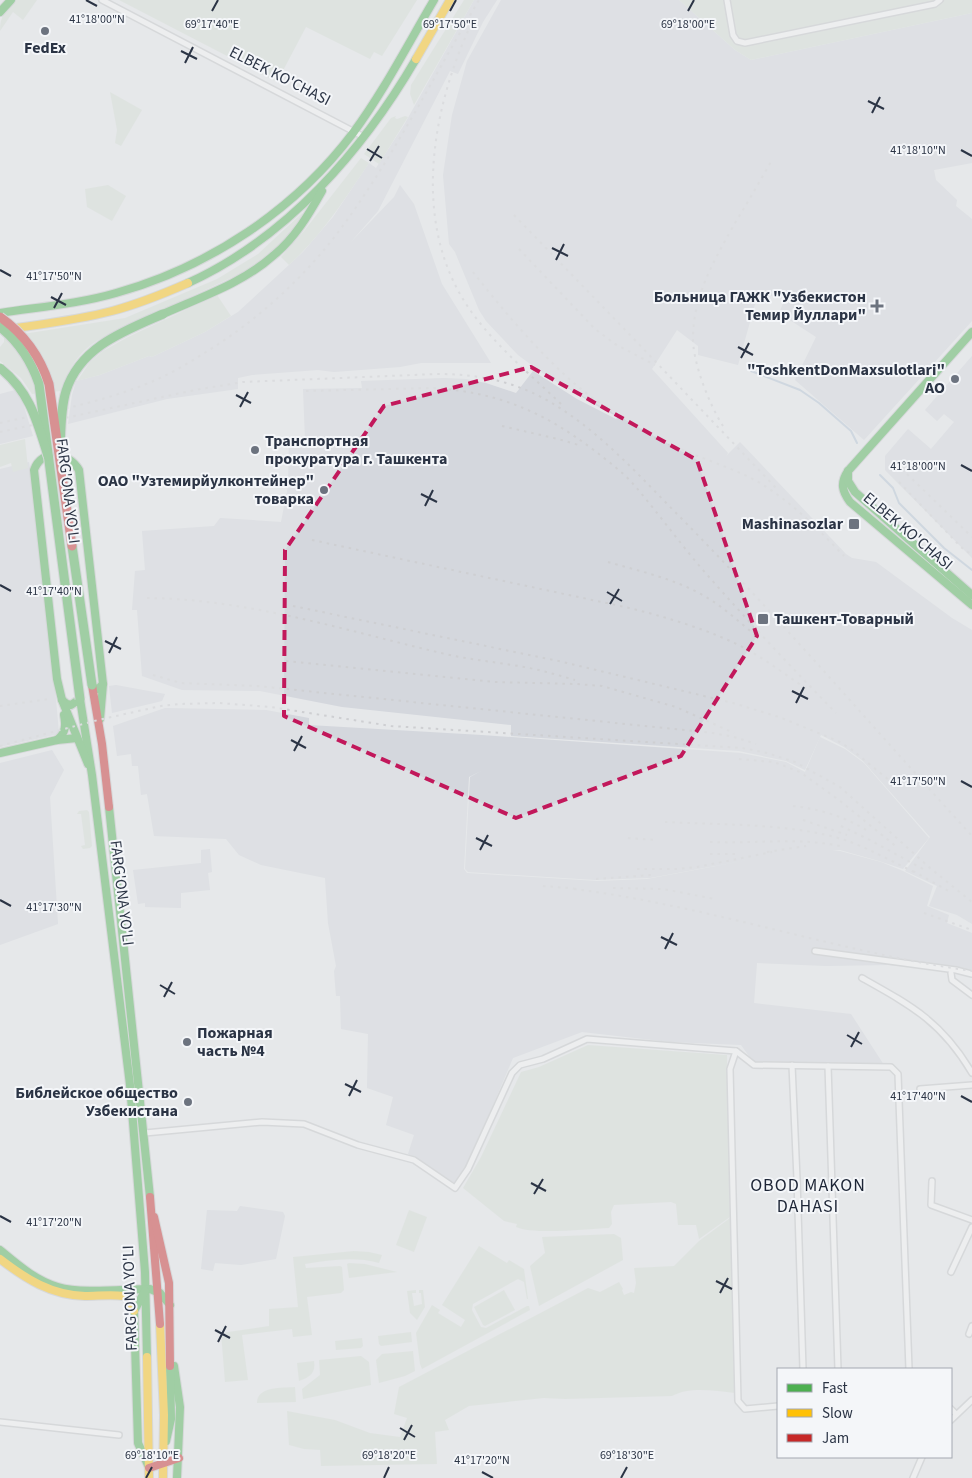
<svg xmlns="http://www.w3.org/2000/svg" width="972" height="1478" font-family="'Source Sans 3',sans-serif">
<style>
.built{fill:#d4d7dd;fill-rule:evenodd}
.green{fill:#d6ded6}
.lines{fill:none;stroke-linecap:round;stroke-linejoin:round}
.stream{stroke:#b4c4d5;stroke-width:2}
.street-casing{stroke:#c4c6c8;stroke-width:8}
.fast-casing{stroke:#c4c6c8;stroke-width:10}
.slow-casing{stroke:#c4c6c8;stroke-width:10}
.jam-casing{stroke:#c4c6c8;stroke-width:10}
.street{stroke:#f5f6f7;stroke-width:5}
.fast{stroke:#4caf50;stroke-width:8}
.slow{stroke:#ffc107;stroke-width:8}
.jam{stroke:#c62828;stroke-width:8}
.rail{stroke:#cecfd2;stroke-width:2;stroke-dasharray:2.5 5;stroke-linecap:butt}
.fast-bridge-casing{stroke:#c2c5c8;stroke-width:11;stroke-linecap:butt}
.jam-bridge-casing{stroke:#c2c5c8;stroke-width:11;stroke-linecap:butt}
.fast-bridge{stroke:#4caf50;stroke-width:9}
.jam-bridge{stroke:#c62828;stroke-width:9}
.marked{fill:none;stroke:#c2185b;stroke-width:4;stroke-dasharray:10 6;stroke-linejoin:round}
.ticks{fill:none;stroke:#2b3445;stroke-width:2}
.poi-dot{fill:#6c737f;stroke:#f4f6f9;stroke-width:2}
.labels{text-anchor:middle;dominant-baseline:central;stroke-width:4;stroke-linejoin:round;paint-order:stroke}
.poi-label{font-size:16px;font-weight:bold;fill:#2b3445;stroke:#f4f6f9;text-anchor:end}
.street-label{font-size:16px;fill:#2b3445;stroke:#f4f6f9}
.neighbourhood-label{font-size:18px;letter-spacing:1px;fill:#1d2536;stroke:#f4f6f9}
.ticks-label{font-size:12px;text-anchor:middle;fill:#2b3445;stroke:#f4f6f9;stroke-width:4;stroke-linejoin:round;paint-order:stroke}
</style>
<rect width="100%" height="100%" fill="#e6e8ea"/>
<g class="built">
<path d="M474,0H497L483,22L458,74L450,71L378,211L350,243L394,197L400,185L414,204L442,284L491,363H421L400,367L334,372L318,370L252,375L238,378V389L167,399L68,424L72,395L76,381L100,375L149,356L152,357L205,332L238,312L303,252L333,217L369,163L376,168L404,125Z"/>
<path d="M501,0H679L735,50L751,60L972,13V163L934,170L936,180L957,200L956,206L972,219V321L864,440L795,380L816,337L779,313L785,299L758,293L738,365L698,355V346L677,330L652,369L728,453L726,456L740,442L846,554L852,558L876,562L952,618L972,630V924L957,915L929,906L937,886L905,871L930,837L863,761L844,747L821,735L805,770L786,761L739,751L511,736V725L342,707L260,691L182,690L142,676L137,610H132L135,571L145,570L142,531L214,526L220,518L281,522L288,486L289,438L305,439L303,389L362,388L361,381L444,378L466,379L486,383L516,393L533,371L577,399L616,419L620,414L618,412L616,416L602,409L541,372L518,355L486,321L479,310L455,252L449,244L443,175L452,115L467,61Z"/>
<path d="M972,356V558L885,470V456L908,429L931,449L954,422L944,414L937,421L925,410Z"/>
<path d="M15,390L23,403L33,436L0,444V394Z"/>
<path d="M29,462L43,549L59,734L0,747V469Z"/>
<path d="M116,685L165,694L162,701L112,713L109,686Z"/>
<path d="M165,708L266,710L309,718V725L482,735L741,753L786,762L805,772L820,737L845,749L864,763L929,838L903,869L879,861L840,850L832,851H840L881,862L903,871L933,886L927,906L949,915L947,923L972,933V976L953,971L888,965L826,966L757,963L754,1003L851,1014L884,1065L754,1063L741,1045L670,1042L582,1032L513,1058L470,1160L456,1184L408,1154L414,1135L386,1125L393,1097L367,1088L368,1034L341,1029L340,996H336L334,971L336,966L328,923L325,878L261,865L239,855L226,839L154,836L147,794L141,795L138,766H132L131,754L117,756L113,726ZM481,771L470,777L465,869L468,872L596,880L650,878L786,853L647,879L597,881L467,873L464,869L469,777Z"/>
<path d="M52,750L64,770L50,797L58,924L0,945V763Z"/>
<path d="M210,849L212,872L208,873L210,890L181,893V908L145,907V903L138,904L133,870L201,863V850Z"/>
<path d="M240,1206L283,1212L285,1216L276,1259L241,1265L215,1263L213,1271L201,1269L207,1210L237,1211Z"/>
</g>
<g class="green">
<path d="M16,0H37L23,20L13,12L0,31C0,16 5,10 16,0Z"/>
<path d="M119,0H417L382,56L374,52L370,59L306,27L277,82Z"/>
<path d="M464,0H474L414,105L410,94L411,85Z"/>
<path d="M679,0H972V13L751,60L735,50Z"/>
<path d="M110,92L142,110L121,146L115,143L117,130Z"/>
<path d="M396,116L395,118L397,119L405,116L408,117L379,164L364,154L391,118Z"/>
<path d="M361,158L369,163C345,199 322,235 289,265L281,257L304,231Z"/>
<path d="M108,185L126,196L112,221L87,207L85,189Z"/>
<path d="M302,213L304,216L278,247L248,270L108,335C81,348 71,363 61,391L32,394L21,378L0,361V347L4,342V337L125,318L217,279L258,254Z"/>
<path d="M217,295L231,316L205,332L152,357L149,356L100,375L77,381L90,362L103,351L128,337Z"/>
<path d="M25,439L28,468L13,472L11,463L0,467V445Z"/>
<path d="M87,810L89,812L92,846L90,848L83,849L81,846L85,845L81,814H77L79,811Z"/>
<path d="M588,1045L727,1055L730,1217L699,1239L696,1225H678L676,1204L671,1202L614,1205L611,1212L612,1224L609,1228C587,1229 534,1235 516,1227L517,1224L504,1221L463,1188L481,1157L521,1072L539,1067Z"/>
<path d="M409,1210L427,1217L414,1252L396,1245Z"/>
<path d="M730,1218L735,1393C715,1391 690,1386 672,1396L565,1399L544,1398L469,1406L445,1420L449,1430L435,1432L437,1464L321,1466L320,1450L304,1449L289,1445L287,1411L335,1420L370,1433L400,1437L407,1418L394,1414L399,1387L588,1288L600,1292L619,1282L623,1289L622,1290L624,1295L631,1292L634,1293L636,1283L634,1268L674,1266L699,1241Z"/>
<path d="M614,1234L621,1238L623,1260L539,1306L530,1266L545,1253L542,1237Z"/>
<path d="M479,1246L507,1263L509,1260L524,1269L528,1299H527L524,1282L518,1279L473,1304L472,1310L481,1327L486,1328L527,1306H529L530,1310L422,1369L420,1364L416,1333L432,1305L440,1310L438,1313L461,1327L465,1320L442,1305Z"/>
<path d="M354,1251L369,1252L382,1255L379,1263C355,1256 329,1260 305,1264L306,1268L340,1266L342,1267L344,1290L341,1293L307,1297L312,1335L293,1337L292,1329L242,1335L248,1380L225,1382L221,1333L269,1326V1309L298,1307L293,1257Z"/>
<path d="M349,1263L365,1264L397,1272L349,1278L347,1264Z"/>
<path d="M416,1290V1293H412L414,1306L422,1304L421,1293H419V1290H423L425,1307L417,1320L410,1313L407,1291Z"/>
<path d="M504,1290L515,1310L485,1326L483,1325L474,1307Z"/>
<path d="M411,1332L412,1342L381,1346L379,1344L378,1336Z"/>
<path d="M362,1338L363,1346L361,1348L336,1350L335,1341Z"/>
<path d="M413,1351L415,1371L405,1376L379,1383L376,1360L382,1354Z"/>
<path d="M361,1356L369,1362L371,1385L303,1399L302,1389L320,1375L319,1360Z"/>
<path d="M314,1361C316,1373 310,1377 299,1381L297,1363Z"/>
<path d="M295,1387L296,1402L257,1403C257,1386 282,1388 295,1387Z"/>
</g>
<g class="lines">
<g class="stream">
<path d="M751,371L800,390L819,403L851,431L857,443"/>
<path d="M880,475L893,488L899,503L944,548L972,570"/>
</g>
<defs>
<g id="street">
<path d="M102,0L364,137"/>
<path d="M727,0L733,35L737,41L745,43L935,4L940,0"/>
<path d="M815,951L956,970L972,974"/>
<path d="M951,973L952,980L972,995"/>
<path d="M862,978C912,1006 942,1022 972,1073"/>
<path d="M736,1051L730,1069L738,1401L745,1409L778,1406"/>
<path d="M792,1065L797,1179L803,1369"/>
<path d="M828,1066L838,1369"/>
<path d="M920,1089L972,1085"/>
<path d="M145,1133L262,1122L304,1124L358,1145L414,1160L455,1188L468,1169L512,1073L520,1065L543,1059L587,1039L736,1051L754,1065L891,1067L898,1074L909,1369"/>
<path d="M932,1181L931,1205L972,1220"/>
<path d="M951,1272L972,1227"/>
<path d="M969,1334L972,1326"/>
<path d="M951,1409L956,1414"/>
<path d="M951,1420L972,1400"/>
<path d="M0,1422L119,1435"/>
<path d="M913,1478L922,1457"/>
</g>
<g id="fast">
<path d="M0,12L11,0"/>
<path d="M188,283C287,238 363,150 416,59"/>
<path d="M0,313C39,307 78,304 116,293C209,267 295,210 353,133C384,91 408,44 434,0"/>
<path d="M163,314C201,297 243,283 274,255C295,238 309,214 322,191"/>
<path d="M972,332L848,471C840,483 842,491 850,502L972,605"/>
<path d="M848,471V481L855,492L972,595"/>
<path d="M92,685L98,689L103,684"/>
<path d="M80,699L92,775L130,1085L145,1272L147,1357"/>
<path d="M62,700L67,704L71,705L80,699"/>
<path d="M57,740C66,733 66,725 64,715"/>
<path d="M0,753L57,740L77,738"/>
<path d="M88,764L62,700L57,679L34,470C42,448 69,452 79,470L103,684L100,719"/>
<path d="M109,807L150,1197"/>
<path d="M0,1250C17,1264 36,1281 58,1287C81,1294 125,1289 150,1289L160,1293L170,1305"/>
<path d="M145,1291L134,1311L138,1443L148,1465"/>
<path d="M174,1366L180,1407L177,1478"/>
<path d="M166,1441L171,1419L170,1366"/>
</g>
<g id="slow">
<path d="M416,59L450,0"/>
<path d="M9,329C43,324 78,320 112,311C138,304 163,294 188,283"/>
<path d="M0,1259C26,1279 51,1295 85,1296C98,1296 111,1294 124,1296L130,1300L134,1311"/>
<path d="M160,1324L164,1415L163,1478"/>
<path d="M147,1357L149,1478"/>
</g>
<g id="jam">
<path d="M92,685L102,744L109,807"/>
<path d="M150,1197L160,1324"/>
<path d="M154,1217L169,1283L170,1366"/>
<path d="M149,1468L179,1458"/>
</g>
</defs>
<use href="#street" class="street-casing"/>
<use href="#fast" class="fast-casing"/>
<use href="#slow" class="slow-casing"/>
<use href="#jam" class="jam-casing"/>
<use href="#street" class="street"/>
<use href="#fast" class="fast"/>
<use href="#slow" class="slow"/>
<use href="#jam" class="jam"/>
<g class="rail">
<path d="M468,31C429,119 412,232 473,314C498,348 531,375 561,404"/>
<path d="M514,215L633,338L777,489"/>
<path d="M519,249L595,329L615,344L655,365"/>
<path d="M473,272C502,309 539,353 575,384C596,402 620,417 643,431C677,451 716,461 751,478C787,497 816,527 844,556"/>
<path d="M306,391L433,388C498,392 544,412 595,451C609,462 624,473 635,486C658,513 679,542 702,569C745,618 790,666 836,713"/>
<path d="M0,423C49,412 99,403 146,384C167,376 187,364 206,352C258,320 306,276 342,227C394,156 434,76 479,0"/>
<path d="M502,426L558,439L582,446"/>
<path d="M723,426C709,404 692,361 693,336C694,293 715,259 735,223C748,202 760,181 772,160"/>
<path d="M0,432L195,390L243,382L437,374C475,374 509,380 543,398C598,428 640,477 684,521C784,623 876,731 972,836"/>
<path d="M907,474L972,537"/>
<path d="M899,482L961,547L972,555"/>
<path d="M312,540L625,607C663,616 714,631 748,650C769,662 789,677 808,690"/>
<path d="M608,562C639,571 671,578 699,593C720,604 737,620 755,635"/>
<path d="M147,598C247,599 344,630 441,653C465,659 488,661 512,665C534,668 554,674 575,680"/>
<path d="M293,606L563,662L733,703L779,717L838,741L851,749L895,785"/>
<path d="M286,661L494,682L577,684L602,686L676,707L734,733"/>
<path d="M153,675L181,683L257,686L713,733L734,737L756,744"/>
<path d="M0,706L49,699"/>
<path d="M0,746L98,720L161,706L179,704L219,703L271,707L391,726L742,748L767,753L795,762L840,787L930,868L972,902"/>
<path d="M739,759L774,762L800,772L839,800L898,848"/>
<path d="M793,806C820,809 845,817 868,831"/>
<path d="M803,820L847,835"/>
<path d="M665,822C721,825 795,823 848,841C872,850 895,863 918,874"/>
<path d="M841,826L868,839L923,869"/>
<path d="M628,838L656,840"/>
<path d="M710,842C753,844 797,837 840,846"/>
<path d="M767,852L806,846"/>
<path d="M710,854H737"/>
<path d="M637,869H677L697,867L772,852"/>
<path d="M913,871L952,893"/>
<path d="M596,879L652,875"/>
<path d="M543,886L580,889"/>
<path d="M613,888L663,889L715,899"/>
<path d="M574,889C709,906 838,952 972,971"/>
<path d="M924,913L972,930"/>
</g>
<defs>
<g id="fast-bridge">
<path d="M0,327C19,342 31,361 39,384L80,699"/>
<path d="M0,368C30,392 37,421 48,456"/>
<path d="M60,453C61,433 60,411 66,391C80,347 124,331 163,314"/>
<path d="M72,546L92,685"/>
</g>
<path id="jam-bridge" d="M0,317C24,334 40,356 49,384L72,546"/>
</defs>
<use href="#fast-bridge" class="fast-bridge-casing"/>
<use href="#jam-bridge" class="jam-bridge-casing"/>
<use href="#fast-bridge" class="fast-bridge"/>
<use href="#jam-bridge" class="jam-bridge"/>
</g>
<path d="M0 0H972V1478H0ZM531,367L697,460L757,636L681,756L516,818L284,716L285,550L384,406Z" fill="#e6e8ea" fill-opacity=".55" fill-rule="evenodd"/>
<path class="marked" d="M531,367L697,460L757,636L681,756L516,818L284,716L285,550L384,406Z"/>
<path class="ticks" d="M86,0L97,6M212,11L218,0M450,11L456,0M688,11L694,0M181,51L197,59M185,63L193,47M868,101L884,109M872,113L880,97M367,149L382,158M961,150L972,156M370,161L379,146M552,248L568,256M556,260L564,244M0,270L11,276M51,297L66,305M54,308L62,293M738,347L753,355M741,358L749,343M236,395L251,403M240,407L248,392M961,465L972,471M421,494L437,502M425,506L433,490M0,585L11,591M607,592L622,601M610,604L619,589M105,641L121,649M109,653L117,637M792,691L808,699M796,703L804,687M291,740L306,748M294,751L302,736M961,781L972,787M476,838L492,846M480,850L488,835M0,900L11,906M661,937L677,945M665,949L673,933M160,985L175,994M164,997L172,982M847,1035L862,1044M851,1047L859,1032M345,1084L361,1092M349,1096L357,1080M961,1096L972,1102M531,1183L546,1191M534,1194L543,1179M0,1216L11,1222M716,1281L732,1289M720,1293L728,1278M215,1330L230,1338M218,1342L226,1326M400,1428L415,1437M404,1440L412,1425M482,1472L493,1478M146,1478L152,1467M384,1478L389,1467M621,1478L627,1467"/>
<g class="poi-dot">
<circle cx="45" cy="31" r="5"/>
<path d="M874.5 298.5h5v5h5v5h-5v5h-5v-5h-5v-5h5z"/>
<circle cx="955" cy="379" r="5"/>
<circle cx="255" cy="450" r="5"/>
<circle cx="324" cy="490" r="5"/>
<rect x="848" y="518" width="12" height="12" rx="2.5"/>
<rect x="757" y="613" width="12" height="12" rx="2.5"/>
<circle cx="187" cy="1042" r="5"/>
<circle cx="188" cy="1102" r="5"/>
</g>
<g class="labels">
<g class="poi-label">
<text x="45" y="48" text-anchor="middle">FedEx</text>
<text x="866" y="297">Больница ГАЖК "Узбекистон<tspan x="866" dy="18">Темир Йуллари"</tspan></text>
<text x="945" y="370">"ToshkentDonMaxsulotlari"<tspan x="945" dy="18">AO</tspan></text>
<text x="265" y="441" text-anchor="start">Транспортная<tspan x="265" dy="18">прокуратура г. Ташкента</tspan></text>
<text x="314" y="481">ОАО "Узтемирйулконтейнер"<tspan x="314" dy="18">товарка</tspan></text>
<text x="843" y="524">Mashinasozlar</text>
<text x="774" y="619" text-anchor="start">Ташкент-Товарный</text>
<text x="197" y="1033" text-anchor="start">Пожарная<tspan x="197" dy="18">часть №4</tspan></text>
<text x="178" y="1093">Библейское общество<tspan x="178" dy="18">Узбекистана</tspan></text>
</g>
<g class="street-label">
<text transform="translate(280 76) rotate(27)">ELBEK KO'CHASI</text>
<text transform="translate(68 491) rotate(83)">FARG'ONA YO'LI</text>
<text transform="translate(908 531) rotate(40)">ELBEK KO'CHASI</text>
<text transform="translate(122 893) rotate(83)">FARG'ONA YO'LI</text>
<text transform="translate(130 1298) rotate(-92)">FARG'ONA YO'LI</text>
</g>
<g class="neighbourhood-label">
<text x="808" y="1185">OBOD MAKON<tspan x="808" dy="21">DAHASI</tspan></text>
</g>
</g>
<g class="ticks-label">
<text x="97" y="23">41°18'00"N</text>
<text x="212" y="28">69°17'40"E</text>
<text x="450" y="28">69°17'50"E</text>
<text x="688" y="28">69°18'00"E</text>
<text x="918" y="154">41°18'10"N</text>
<text x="54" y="280">41°17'50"N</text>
<text x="918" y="470">41°18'00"N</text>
<text x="54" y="595">41°17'40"N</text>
<text x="918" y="785">41°17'50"N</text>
<text x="54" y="911">41°17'30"N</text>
<text x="918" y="1100">41°17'40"N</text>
<text x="54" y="1226">41°17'20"N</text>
<text x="152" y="1459">69°18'10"E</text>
<text x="389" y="1459">69°18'20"E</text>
<text x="627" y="1459">69°18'30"E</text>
<text x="482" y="1464">41°17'20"N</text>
</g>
<rect x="777" y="1368" width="175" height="90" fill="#f4f6f9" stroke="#a4a8b1"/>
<rect x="787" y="1384" width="25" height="8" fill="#4caf50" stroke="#a4a8b1"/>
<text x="822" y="1393" font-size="15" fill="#2b3445">Fast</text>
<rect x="787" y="1409" width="25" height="8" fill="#ffc107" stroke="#a4a8b1"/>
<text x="822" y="1418" font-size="15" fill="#2b3445">Slow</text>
<rect x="787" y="1434" width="25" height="8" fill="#c62828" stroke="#a4a8b1"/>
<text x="822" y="1443" font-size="15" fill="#2b3445">Jam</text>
</svg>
